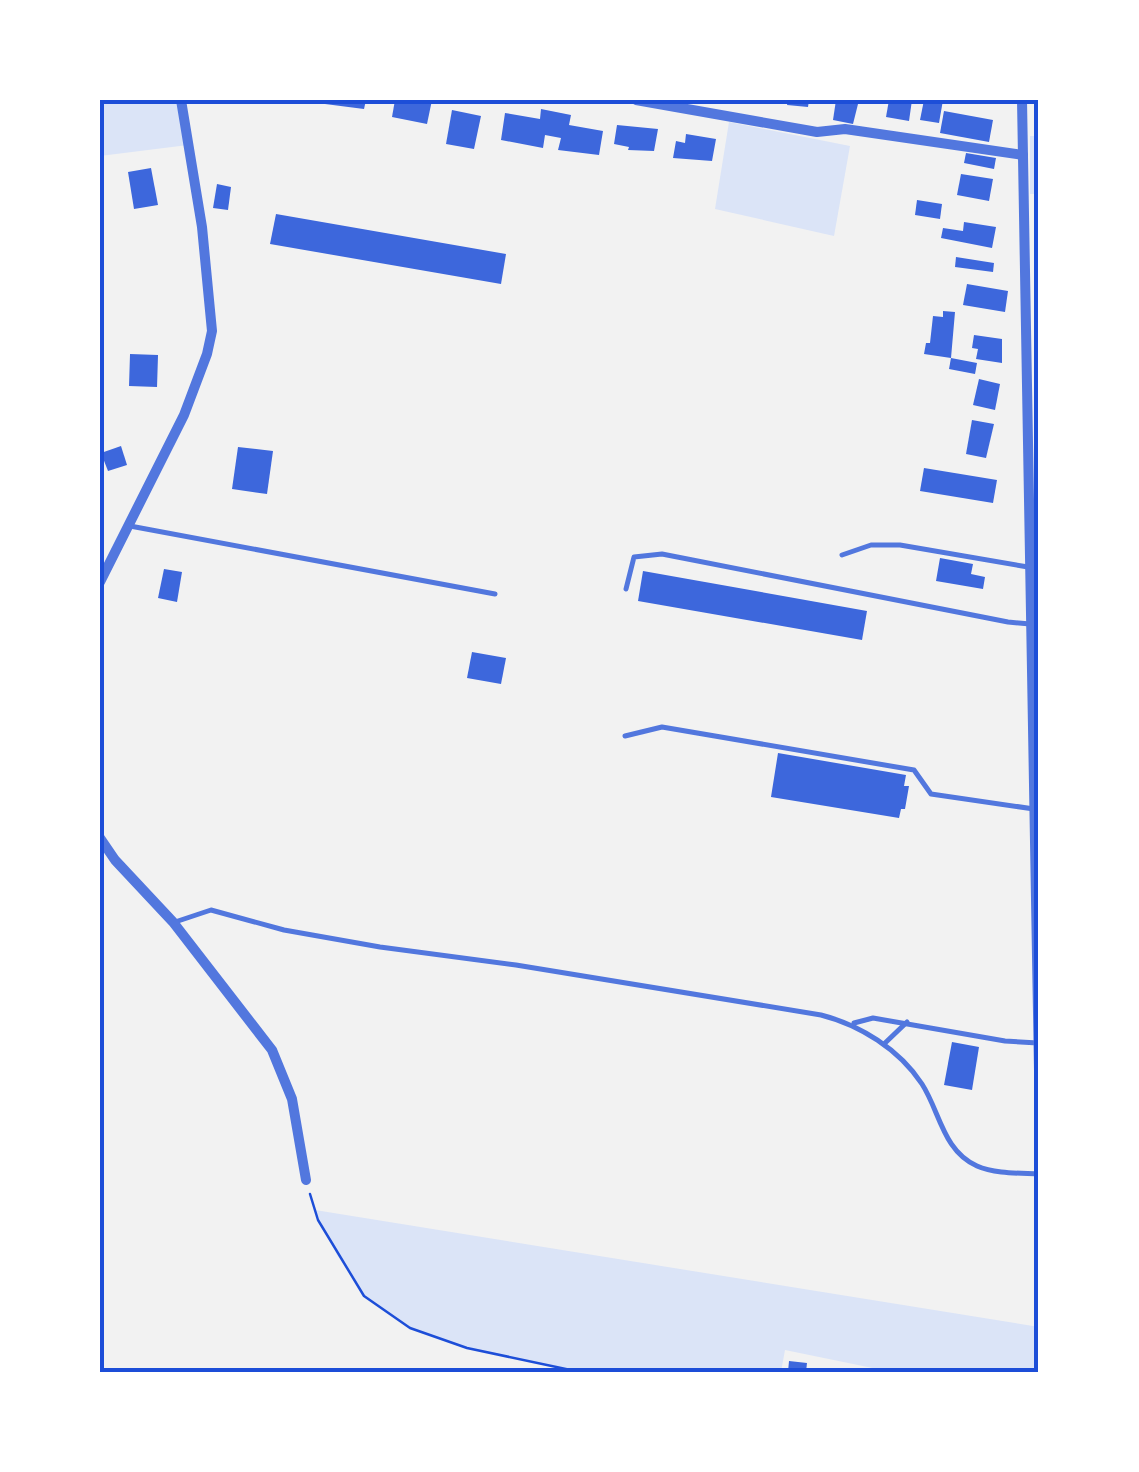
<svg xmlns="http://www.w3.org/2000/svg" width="1139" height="1472" font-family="'Sofia Sans Condensed',sans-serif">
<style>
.green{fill:#dbe4f7}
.building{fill:#3d67dc}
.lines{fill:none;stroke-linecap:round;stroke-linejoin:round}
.path{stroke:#1d4ed8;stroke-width:2.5}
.service{stroke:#5277de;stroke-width:5}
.minor{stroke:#5277de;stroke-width:10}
.neatline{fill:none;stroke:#1d4ed8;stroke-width:4}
</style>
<rect width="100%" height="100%" fill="#f2f2f2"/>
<g class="green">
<path d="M100,100H181L188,145L100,156Z"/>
<path d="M729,122L850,146L834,236L715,209Z"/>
<rect x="1030" y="136" width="9" height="58"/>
<path d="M315,1210L1039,1327V1372H892L785,1350L781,1372H580L467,1348L410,1328L364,1296L337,1255Z"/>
</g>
<g class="building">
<path d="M326,100H366L364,109L325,104Z"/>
<path d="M395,100H432L427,124L392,117Z"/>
<path d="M788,100H809L808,107L787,105Z"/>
<path d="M836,100H859L853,124L833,120Z"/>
<path d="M889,100H912L909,121L886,117Z"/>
<path d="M924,100H943L939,123L920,120Z"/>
<path d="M541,109L571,115L569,125L603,131L599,155L558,150L561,138L545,135L543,148L501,140L505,113L540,119Z"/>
<path d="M452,110L481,116L474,149L446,144Z"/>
<path d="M944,111L993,120L989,142L940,133Z"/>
<path d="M617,125L658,129L654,151L628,150L629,147L614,144Z"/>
<path d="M686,134L716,139L712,161L673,158L676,141L685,143Z"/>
<path d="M966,153L996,158L994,169L964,163Z"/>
<path d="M151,168L158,205L134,209L128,172Z"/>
<path d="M961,174L993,179L989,201L957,195Z"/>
<path d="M217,184L231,187L228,210L213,208Z"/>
<path d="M917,200L942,204L940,219L915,215Z"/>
<path d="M276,214L506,254L501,284L270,244Z"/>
<path d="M964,222L996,227L992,248L941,238L943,228L963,231Z"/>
<path d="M956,257L994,263L993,272L955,267Z"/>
<path d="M967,284L1008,291L1005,312L963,305Z"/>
<path d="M943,311L955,312L951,358L924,354L926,343H930L933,316L943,317Z"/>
<path d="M974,335L1002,339V363L976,359L978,349L972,348Z"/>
<path d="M130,354L158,355L157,387L129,386Z"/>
<path d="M951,358L977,363L975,374L949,369Z"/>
<path d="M979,379L1000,384L995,410L973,405Z"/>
<path d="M972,420L994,424L986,458L966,454Z"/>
<path d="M121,446L127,465L108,471L101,453Z"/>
<path d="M238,447L273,451L267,494L232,489Z"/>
<path d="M924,468L997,480L993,503L920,491Z"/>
<path d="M940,558L973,564L971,574L985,577L983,589L936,581Z"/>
<path d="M164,569L182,572L177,602L158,598Z"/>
<path d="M643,571L867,611L862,640L638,601Z"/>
<path d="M472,652L506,658L501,684L467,678Z"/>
<path d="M778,753L906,775L904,786H909L905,809H901L899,818L771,797Z"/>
<path d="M952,1042L979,1047L972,1090L944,1085Z"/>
<path d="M789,1361L807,1363L806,1372H788Z"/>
</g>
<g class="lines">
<path class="path" d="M310,1194L318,1220L364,1296L410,1328L467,1348L580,1372"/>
<g class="service">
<path d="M130,526L495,594"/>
<path d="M842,555L871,545H900L1028,567"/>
<path d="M626,589L634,557L662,554L1008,622L1030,624"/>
<path d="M625,736L662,727L914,770L931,794L1034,809"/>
<path d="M175,922L211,910L284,930L380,947L516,965L821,1015C860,1025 899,1049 922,1084C940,1112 943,1151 977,1166C995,1174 1020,1173 1039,1174"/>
<path d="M854,1023L873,1018L1005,1041L1038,1043"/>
<path d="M884,1044L907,1022"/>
<path d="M1038,1073L1039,1100"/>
</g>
<g class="minor">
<path d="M636,100L817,132L845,129L1023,155"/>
<path d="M1022,100L1039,1070"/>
<path d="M100,582L184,415L207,354L212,331L202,227L181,100"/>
<path d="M100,838L115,860L173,922L272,1050L292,1099L306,1180"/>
</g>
</g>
<rect width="1139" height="1472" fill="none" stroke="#ffffff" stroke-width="205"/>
<rect x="102" y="102" width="934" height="1268" class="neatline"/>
</svg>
